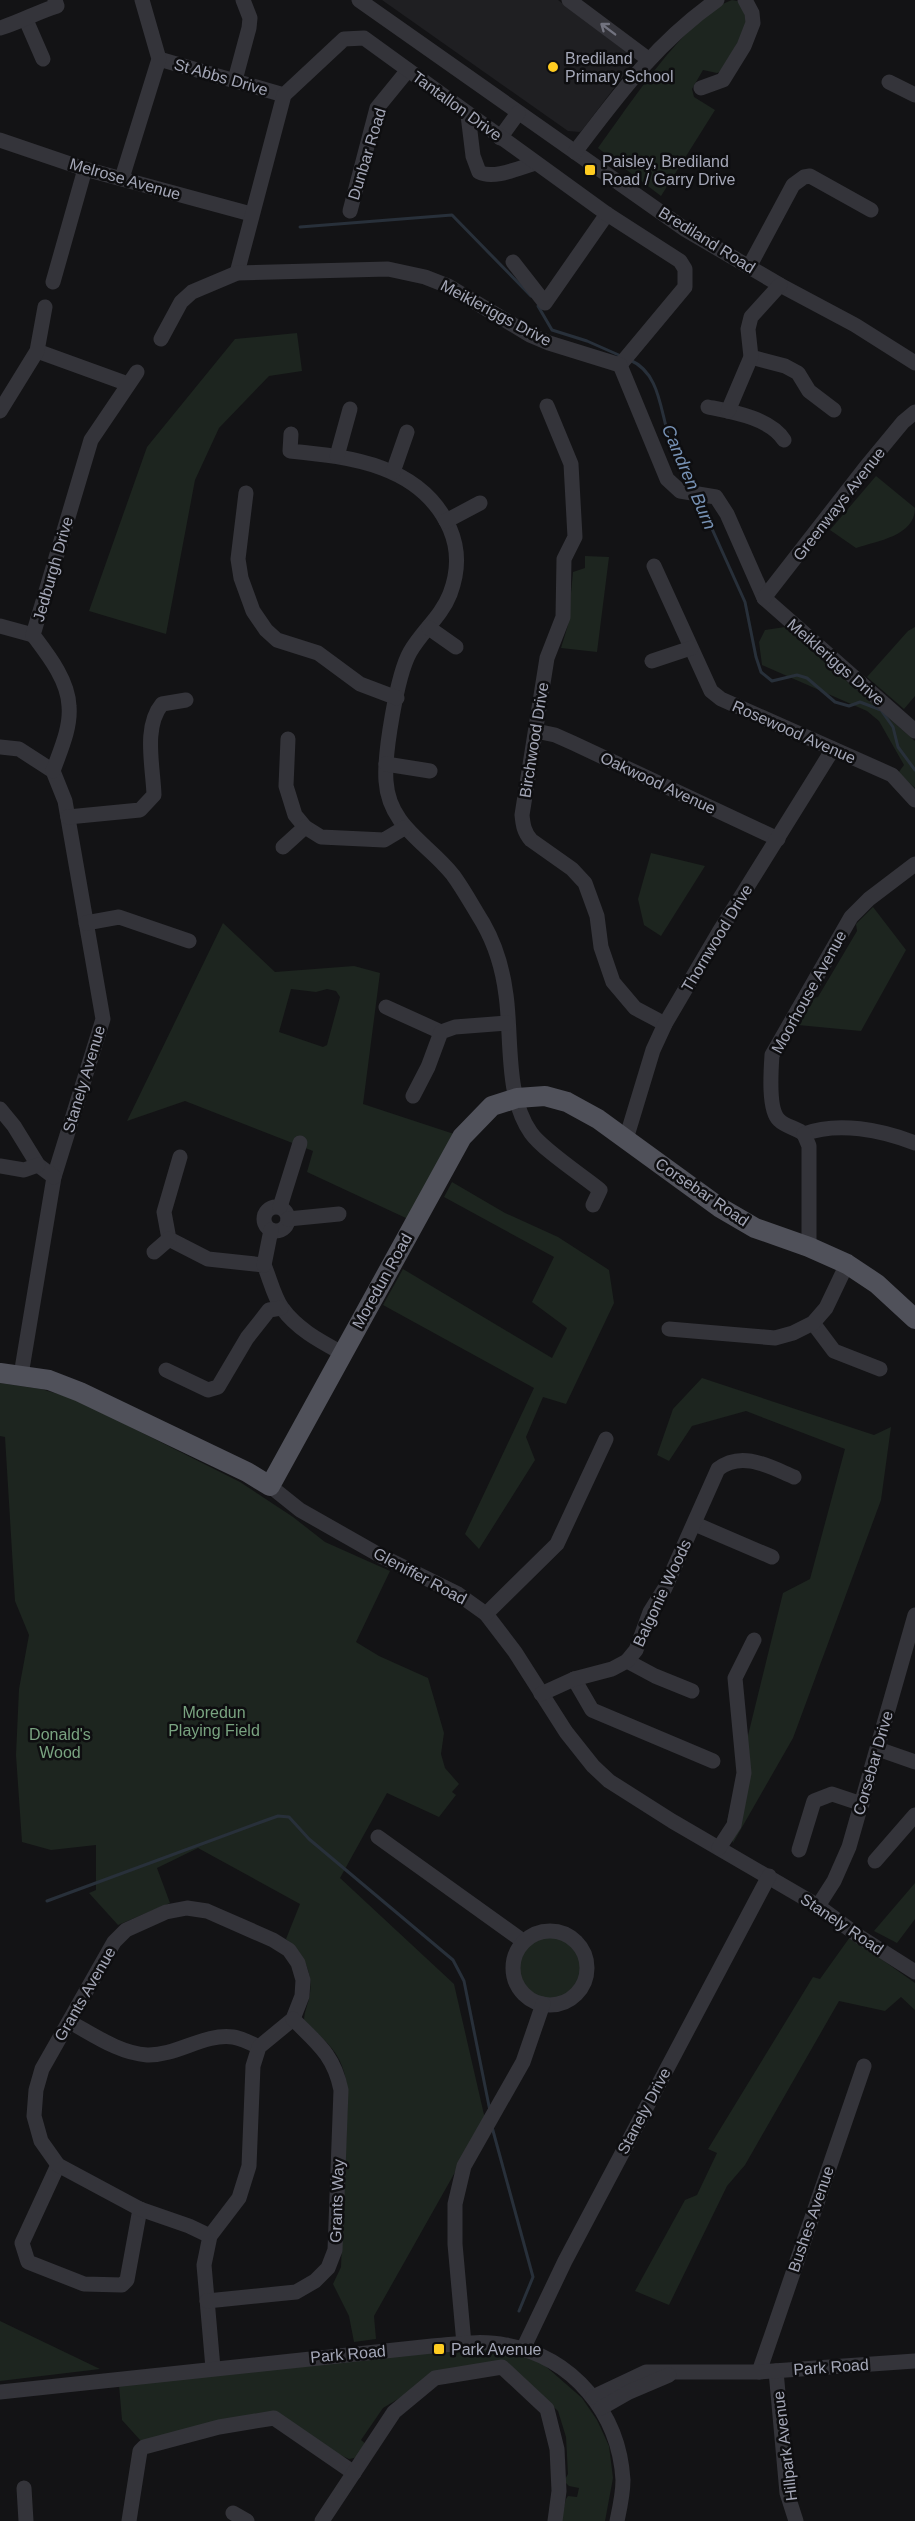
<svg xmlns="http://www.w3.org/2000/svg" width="915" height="2521" font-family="Arial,sans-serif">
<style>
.built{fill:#1f1f22}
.green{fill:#1d251f;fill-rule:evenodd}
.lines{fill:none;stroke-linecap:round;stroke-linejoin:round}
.stream{stroke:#28303a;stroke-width:3}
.minor{stroke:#34343a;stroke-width:15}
.major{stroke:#50515a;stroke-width:20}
.oneway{stroke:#72737f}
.poi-dot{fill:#ffcc21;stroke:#0e0e10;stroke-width:2}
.labels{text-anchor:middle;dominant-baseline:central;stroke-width:5;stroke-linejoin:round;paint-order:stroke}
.poi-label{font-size:16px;fill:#a4a7b7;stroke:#0e0e10;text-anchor:start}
.street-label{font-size:16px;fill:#a4a7b7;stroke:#0e0e10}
.park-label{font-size:16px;fill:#79a380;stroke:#0e0e10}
.water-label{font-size:18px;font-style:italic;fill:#7792b5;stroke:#0e0e10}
</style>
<rect width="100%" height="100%" fill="#131315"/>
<path class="built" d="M382,0H558L627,52L631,63L627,71L583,129L580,132L568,131Z"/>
<g class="green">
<path d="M732,0L742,2L747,25L722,71L717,73L703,70L692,89L694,97L715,110L661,196L598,148C627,109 687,15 732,0Z"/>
<path d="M297,333L302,371L269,376L219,428L195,480L166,634L89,611L147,447L235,339Z"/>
<path d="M876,476L915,508C915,536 877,541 856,548L830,530Z"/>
<path d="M585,556L609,557L597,652L561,648L568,625L573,572L585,568Z"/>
<path d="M785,627L915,741V788L898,773L904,765L879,721L867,711L762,665L759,642L765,630Z"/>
<path d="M915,627V696L904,709L867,677L908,631Z"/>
<path d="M651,853L705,866L661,936L644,925L638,899Z"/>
<path d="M873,907L906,950L861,1031L798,1025L813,998L818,997L857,931L856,924Z"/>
<path d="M223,923L275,972L354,966L380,973L363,1104L454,1134L408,1219L307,1172L313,1151L185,1101L127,1121ZM291,989L316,992L327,989L336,991L340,997L327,1045L323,1047L279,1032Z"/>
<path d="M452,1182L505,1213L558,1237L609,1270L614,1303L566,1404L543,1397L526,1437L535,1460L479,1549L465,1534L534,1388L383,1305L403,1269L552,1358L567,1328L532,1302L554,1257L444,1197Z"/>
<path d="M702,1378L874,1435L891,1427L881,1500L793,1738L733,1843L727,1821L783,1593L810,1579L845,1449L746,1411L692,1426L669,1461L657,1455L673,1409Z"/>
<path d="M0,1383L41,1389L75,1399L240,1482L293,1517L325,1542L390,1571L356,1642L379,1656L428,1678L444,1733L441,1754L445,1768L459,1784L452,1792L456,1795L439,1817L387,1793L340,1878L454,1984L485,2119L374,2316L376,2339L354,2342L349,2316L333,2284L341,2267L348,2092C343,2054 332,2047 304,2021C304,2011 309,2003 310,1993C313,1970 302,1953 286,1939L300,1904L198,1848L157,1868L170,1903L118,1925L89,1893L96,1890V1845L51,1850L22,1842L16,1755L19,1689L29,1635L15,1601L5,1437L0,1436Z"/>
<path d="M915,1883V1919L897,1943L874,1931Z"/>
<circle cx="550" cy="1967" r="32"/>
<path d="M850,1937L915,1983V2010L901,1997L885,2011L839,2001L745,2165L727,2186L669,2305L635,2291L685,2200L697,2195L717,2153L708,2149L813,1977L820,1979Z"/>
<path d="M0,2321L100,2369L0,2381Z"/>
<path d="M494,2348L522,2353L543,2364L582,2398L597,2420L609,2446L613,2478L605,2521H560L566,2499L568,2496L577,2497L579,2488L569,2486L564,2481L568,2474L566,2437L558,2411L508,2364L448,2369L383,2408L361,2440L366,2444L359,2457L349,2459L338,2454L272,2412L141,2441L122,2420L119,2385L417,2352Z"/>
</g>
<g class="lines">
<g class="stream">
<path d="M300,227L452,215L531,296"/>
<path d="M538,306L552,330L587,341L621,356"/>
<path d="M630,360C660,373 660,410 669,437C675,455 686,471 693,488"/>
<path d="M699,500L745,602L756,657L761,672L772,681L797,675L807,678L835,702L849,706L860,702L881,710L893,727L898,747L915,770"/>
<path d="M47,1901L264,1821L278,1816L289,1817L309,1839L453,1960L464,1981L490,2111"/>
<path d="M492,2127L533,2277L519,2311"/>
</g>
<g class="minor">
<path d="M359,0L686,230L780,285L855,325L915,363"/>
<path d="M569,0L648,59"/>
<path d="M26,20L43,59"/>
<path d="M0,28C20,22 37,12 57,6L55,0"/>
<path d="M159,59L284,95"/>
<path d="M235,80L249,28L250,18L243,0"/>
<path d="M889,82L915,95"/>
<path d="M701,88L723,80L744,46L753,23L752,13L745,0"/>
<path d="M468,115L473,156L479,172C494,180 521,167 536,163"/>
<path d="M500,138L518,113"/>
<path d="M0,140L85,169L251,214"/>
<path d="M575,152C619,94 657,42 717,0"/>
<path d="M122,178L159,59L142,0"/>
<path d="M350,211L377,108L408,70"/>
<path d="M513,262L545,303L607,214"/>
<path d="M749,267L793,185L804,177L810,176L871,210"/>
<path d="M237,273L284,95L344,39L364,38L607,214L680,261L685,269V287L620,365"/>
<path d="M53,282L85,169"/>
<path d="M161,339L181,302L192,292L237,273L388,269L425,277L448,286L530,335L549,343L620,365L667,479L680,491L716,497L727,514L764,598L915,731"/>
<path d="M37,351L128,384"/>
<path d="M751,357L785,366L798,373L809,391L834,410"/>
<path d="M547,406L571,464L575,537L564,559L563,617L547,658L522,815C523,825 524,832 531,840L572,869L585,883L597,916L601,947L613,982L635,1008L665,1024"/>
<path d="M708,407C733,412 770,418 784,440"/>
<path d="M0,411L37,351L45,307"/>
<path d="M728,411L751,357L748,329L751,317L780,285"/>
<path d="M291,434L290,451C351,457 422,465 450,529C459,550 458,573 450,594C441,617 422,631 410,652C397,675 384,754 386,781C389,827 428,843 453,875C464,890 473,907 483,923C495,944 503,971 506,995C512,1037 505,1097 531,1133C543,1150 583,1176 600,1190L593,1205"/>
<path d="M337,456L350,409"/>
<path d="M393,472L407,432"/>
<path d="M246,493L238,559L241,578L253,611L266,630L277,640L318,653L360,684L397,698"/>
<path d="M446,521L480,503"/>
<path d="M654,566L711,691L721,699L892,775L915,800"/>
<path d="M764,598L865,468L903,422L915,412"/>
<path d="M0,626L33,635"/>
<path d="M429,628L456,647"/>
<path d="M652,661L691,648"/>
<path d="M536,731L555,735L573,743L778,839"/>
<path d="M288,739L286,786L295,815L305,827L321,837L384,840L404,828"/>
<path d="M0,747L19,749L53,771L65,801L103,1019L54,1177L21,1375"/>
<path d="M386,764L430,771"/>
<path d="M53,771C60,751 71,728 69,706C68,680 48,655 33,635L91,440L137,372"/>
<path d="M68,817L140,810L154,795C153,766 143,727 162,704L186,700"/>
<path d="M283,847L305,827"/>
<path d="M86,923L119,917L189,941"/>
<path d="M386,1007L441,1032"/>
<path d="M413,1096L428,1067L441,1032L455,1027L507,1023"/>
<path d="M0,1109L14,1126L38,1165L54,1177"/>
<path d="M804,1134C797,1128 786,1127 779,1120C768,1110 771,1070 772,1055L851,917L869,899L915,864"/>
<path d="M804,1134C838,1121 882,1130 915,1143"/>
<path d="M804,1134L809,1146V1247"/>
<path d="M626,1139L653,1050L665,1024L719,932L833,749"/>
<path d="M180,1157L164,1212L169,1239L208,1259L264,1265C270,1279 274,1297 282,1308C297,1329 320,1341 342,1353"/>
<path d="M0,1166L24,1170L38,1165"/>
<circle cx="276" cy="1219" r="12"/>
<path d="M280,1207L300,1143"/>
<path d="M288,1219L339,1214"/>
<path d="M154,1252L169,1239"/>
<path d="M264,1265L271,1230"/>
<path d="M813,1323L834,1351L880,1369"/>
<path d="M669,1329L775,1338L793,1333L813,1323L826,1308L847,1264"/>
<path d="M166,1370L208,1390L218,1387L247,1338L269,1310L281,1308"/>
<path d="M270,1486L300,1510L381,1556L458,1594L486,1614L515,1652L566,1732L593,1766L609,1781L672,1821L818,1906L860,1937L915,1972"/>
<path d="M695,1524L772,1557"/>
<path d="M486,1614L557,1544L606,1439"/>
<path d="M627,1661L655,1676L692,1691"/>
<path d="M574,1679L592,1710L713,1761"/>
<path d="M541,1694L574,1679L612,1669L627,1661L636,1650L650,1612L665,1588L718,1469C742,1450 770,1467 794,1477"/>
<path d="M878,1749L915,1762"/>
<path d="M378,1837L523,1941"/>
<path d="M719,1848L734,1825L744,1773L735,1678L754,1640"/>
<path d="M799,1850L814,1801L832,1794L862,1804"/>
<path d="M875,1861L915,1815"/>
<path d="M818,1906L834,1881L849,1847L915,1615"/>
<circle cx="550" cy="1968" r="37"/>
<path d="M70,2022C94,2035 119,2053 147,2055C177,2056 204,2033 233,2037C241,2038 251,2043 259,2047"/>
<path d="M58,2165L22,2243L28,2262L84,2284L122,2285L127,2280L140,2209"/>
<path d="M210,2236L189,2226L140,2209L58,2165L41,2141L34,2116L36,2090L42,2069L114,1942L126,1930L166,1912L187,1908L207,1911L273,1940L289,1950L298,1963L303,1980L302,1996L293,2019L259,2047L253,2066L249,2166L239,2198L210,2236L204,2265L213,2368"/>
<path d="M207,2301L296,2292L315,2281L328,2268L335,2250L341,2090C334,2055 317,2043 293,2019"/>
<path d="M464,2344L455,2244V2204L464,2166L523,2062L543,2004"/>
<path d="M523,2349L565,2261L769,1876"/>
<path d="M776,2371L787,2493L796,2521"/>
<path d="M759,2372L864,2066"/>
<path d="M0,2392L432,2346C457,2344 482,2340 506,2345C573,2357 619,2413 623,2480C623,2494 620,2507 617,2521"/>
<path d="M593,2397L646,2372H759L915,2361"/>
<path d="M601,2408L629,2392L669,2375"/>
<path d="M24,2488L26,2521"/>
<path d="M233,2513L247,2521"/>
<path d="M129,2521L140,2451L144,2447L219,2427L274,2418L354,2473"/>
<path d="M322,2521L394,2412L435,2378L502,2367L547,2409L557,2449L559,2491L555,2521"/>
</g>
<path class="major" d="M0,1373L49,1380L80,1392L247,1472L270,1486L462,1137L492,1106L517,1098L545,1096L567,1102L598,1119L719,1207L755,1228L809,1247L847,1264L877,1284L915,1319"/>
</g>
<defs><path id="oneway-shaft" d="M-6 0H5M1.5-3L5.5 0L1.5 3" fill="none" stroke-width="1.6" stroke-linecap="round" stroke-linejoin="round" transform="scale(1.5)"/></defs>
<use class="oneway" href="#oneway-shaft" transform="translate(608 29) rotate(-143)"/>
<g class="poi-dot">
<circle cx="553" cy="67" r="6"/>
<rect x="584" y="164" width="12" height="12" rx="3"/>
<rect x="433" y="2343" width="12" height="12" rx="3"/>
</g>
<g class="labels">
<g class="poi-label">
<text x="565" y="58">Brediland<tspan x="565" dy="18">Primary School</tspan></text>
<text x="602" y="161">Paisley, Brediland<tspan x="602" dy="18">Road / Garry Drive</tspan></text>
<text x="451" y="2349">Park Avenue</text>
</g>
<g class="street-label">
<text transform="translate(221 77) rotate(16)">St Abbs Drive</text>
<text transform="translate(457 106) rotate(36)">Tantallon Drive</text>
<text transform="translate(367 154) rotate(-73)">Dunbar Road</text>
<text transform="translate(125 179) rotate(16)">Melrose Avenue</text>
<text transform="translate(707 240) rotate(32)">Brediland Road</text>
<text transform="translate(496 313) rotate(28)">Meikleriggs Drive</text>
<text transform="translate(839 504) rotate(-52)">Greenways Avenue</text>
<text transform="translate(53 569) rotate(-74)">Jedburgh Drive</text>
<text transform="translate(836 662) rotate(41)">Meikleriggs Drive</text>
<text transform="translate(794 732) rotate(24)">Rosewood Avenue</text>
<text transform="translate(534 740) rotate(-81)">Birchwood Drive</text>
<text transform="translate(658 783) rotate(25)">Oakwood Avenue</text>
<text transform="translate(717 938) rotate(-59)">Thornwood Drive</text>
<text transform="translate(809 992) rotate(-61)">Moorhouse Avenue</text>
<text transform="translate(84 1079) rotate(-73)">Stanely Avenue</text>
<text transform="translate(702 1192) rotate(34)">Corsebar Road</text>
<text transform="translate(382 1281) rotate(-61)">Moredun Road</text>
<text transform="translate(420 1576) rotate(28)">Gleniffer Road</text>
<text transform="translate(662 1593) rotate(-65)">Balgonie Woods</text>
<text transform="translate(873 1763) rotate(-74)">Corsebar Drive</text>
<text transform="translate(842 1924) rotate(34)">Stanely Road</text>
<text transform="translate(85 1994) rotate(-60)">Grants Avenue</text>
<text transform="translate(644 2111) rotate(-62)">Stanely Drive</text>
<text transform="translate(337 2201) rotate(-88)">Grants Way</text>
<text transform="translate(811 2219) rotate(-71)">Bushes Avenue</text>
<text transform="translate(348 2354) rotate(-5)">Park Road</text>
<text transform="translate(831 2367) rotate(-4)">Park Road</text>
<text transform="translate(785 2446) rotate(-97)">Hillpark Avenue</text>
</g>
<g class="park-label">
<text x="214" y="1712">Moredun<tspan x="214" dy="18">Playing Field</tspan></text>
<text x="60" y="1734">Donald's<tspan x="60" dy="18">Wood</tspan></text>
</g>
<g class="water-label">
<text transform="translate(689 477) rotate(67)">Candren Burn</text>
</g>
</g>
</svg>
